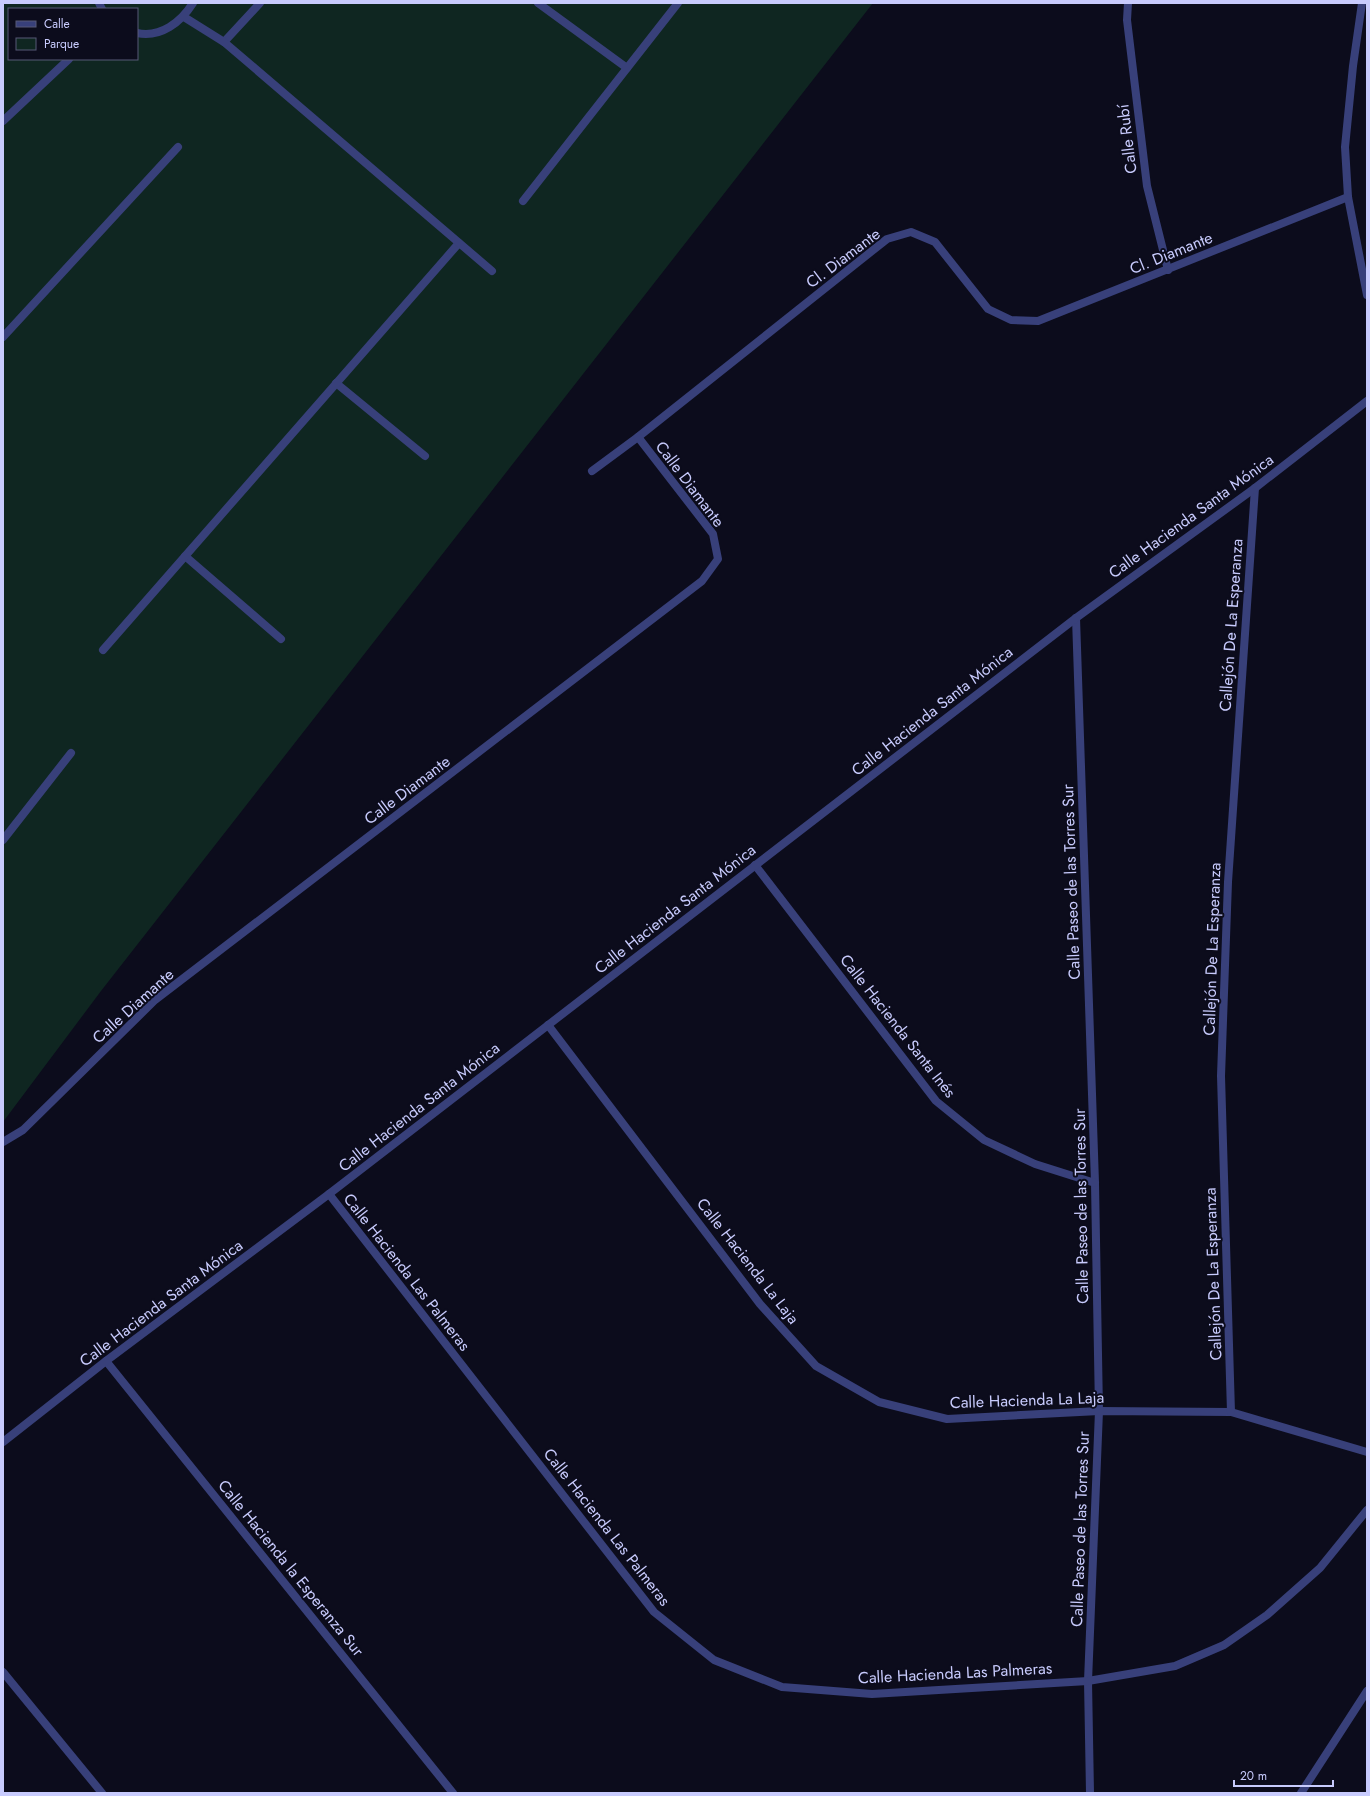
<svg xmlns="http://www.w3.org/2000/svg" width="1370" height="1796" font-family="Jost,sans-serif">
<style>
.green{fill:#0f2621;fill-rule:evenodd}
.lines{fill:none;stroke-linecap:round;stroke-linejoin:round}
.service{stroke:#38407a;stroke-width:8}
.minor{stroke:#38407a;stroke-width:8}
.tertiary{stroke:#38407a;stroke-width:8}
.labels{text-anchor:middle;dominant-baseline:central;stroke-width:4;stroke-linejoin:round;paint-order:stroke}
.street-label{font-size:16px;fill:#c8cbfd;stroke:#0c0c1c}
</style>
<rect width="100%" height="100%" fill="#0c0c1c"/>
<path class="green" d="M3,3H873L101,991L3,1122ZM9,9H137V59H9Z"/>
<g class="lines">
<g class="service">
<path d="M538,3L627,68"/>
<path d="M224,42L260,3"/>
<path d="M523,201L678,3"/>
<path d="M3,337L178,147"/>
<path d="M336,383L425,456"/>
<path d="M185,556L281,639"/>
<path d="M103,650L459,243"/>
<path d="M3,840L71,753"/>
</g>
<g class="minor">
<path d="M1128,3L1127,20L1147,186L1168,270"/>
<path d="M1362,3L1353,66L1345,147L1348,197L1367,295"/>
<path d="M184,17L224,42L492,271"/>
<path d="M592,471L638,437L887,239L911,232L935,242L988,309L1011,320L1038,321L1348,197"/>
<path d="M1076,618L1095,1183L1099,1411L1088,1681L1090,1793"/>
<path d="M755,865L936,1101L984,1140L1035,1164L1095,1183"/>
<path d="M548,1025L760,1304L816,1366L879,1402L947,1419L1099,1411L1231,1412L1367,1452"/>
<path d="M3,1142L23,1130L155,1000L702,581L718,559L713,534L638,437"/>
<path d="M329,1194L654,1612L714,1660L782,1687L872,1694L1088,1681L1175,1666L1224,1645L1267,1615L1320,1568L1367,1510"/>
<path d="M106,1361L453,1793"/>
<path d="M1231,1412L1221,1076L1228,882L1255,488"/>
<path d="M3,1672L102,1793"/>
<path d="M1301,1793L1367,1691"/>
</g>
<g class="tertiary">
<path d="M99,3L102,9"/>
<path d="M137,33C161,38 181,22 193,3"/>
<path d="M3,121L69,59"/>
<path d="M3,1442L106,1361L329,1194L1076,618L1255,488L1367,401"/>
</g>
</g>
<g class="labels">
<g class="street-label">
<text transform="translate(1127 139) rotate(-97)">Calle Rubí</text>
<text transform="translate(1171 253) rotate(-22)">Cl. Diamante</text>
<text transform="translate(843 258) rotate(-37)">Cl. Diamante</text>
<text transform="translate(690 484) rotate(53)">Calle Diamante</text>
<text transform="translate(1191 516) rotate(-36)">Calle Hacienda Santa Mónica</text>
<text transform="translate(1231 625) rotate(-86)">Callejón De La Esperanza</text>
<text transform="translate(932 711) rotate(-38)">Calle Hacienda Santa Mónica</text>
<text transform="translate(407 790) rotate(-37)">Calle Diamante</text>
<text transform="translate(1071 882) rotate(-92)">Calle Paseo de las Torres Sur</text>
<text transform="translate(675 909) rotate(-38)">Calle Hacienda Santa Mónica</text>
<text transform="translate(1212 949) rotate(-88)">Callejón De La Esperanza</text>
<text transform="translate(133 1006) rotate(-42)">Calle Diamante</text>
<text transform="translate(898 1026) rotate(52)">Calle Hacienda Santa Inés</text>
<text transform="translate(419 1107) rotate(-38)">Calle Hacienda Santa Mónica</text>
<text transform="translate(1081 1206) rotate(-91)">Calle Paseo de las Torres Sur</text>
<text transform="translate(748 1261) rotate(52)">Calle Hacienda La Laja</text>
<text transform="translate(407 1272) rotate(52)">Calle Hacienda Las Palmeras</text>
<text transform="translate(1213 1274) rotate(-92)">Callejón De La Esperanza</text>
<text transform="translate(161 1303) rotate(-37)">Calle Hacienda Santa Mónica</text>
<text transform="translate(1027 1400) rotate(-2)">Calle Hacienda La Laja</text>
<text transform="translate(607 1527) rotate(52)">Calle Hacienda Las Palmeras</text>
<text transform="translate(1080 1529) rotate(-88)">Calle Paseo de las Torres Sur</text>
<text transform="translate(291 1568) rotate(51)">Calle Hacienda la Esperanza Sur</text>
<text transform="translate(955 1673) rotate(-3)">Calle Hacienda Las Palmeras</text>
</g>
</g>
<rect width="1370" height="1796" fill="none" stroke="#c8cbfd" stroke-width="8"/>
<rect x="8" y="8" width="130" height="52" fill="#0c0c1c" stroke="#575876"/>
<rect x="16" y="21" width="20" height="6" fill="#38407a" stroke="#575876"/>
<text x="44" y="28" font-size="12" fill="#c8cbfd">Calle</text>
<rect x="16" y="38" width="20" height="12" fill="#0f2621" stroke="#575876"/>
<text x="44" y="48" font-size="12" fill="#c8cbfd">Parque</text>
<path d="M1234 1780v6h99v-6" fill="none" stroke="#c8cbfd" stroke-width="2"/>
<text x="1240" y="1780" font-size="12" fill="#c8cbfd" stroke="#0c0c1c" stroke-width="3" paint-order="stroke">20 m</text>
</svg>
